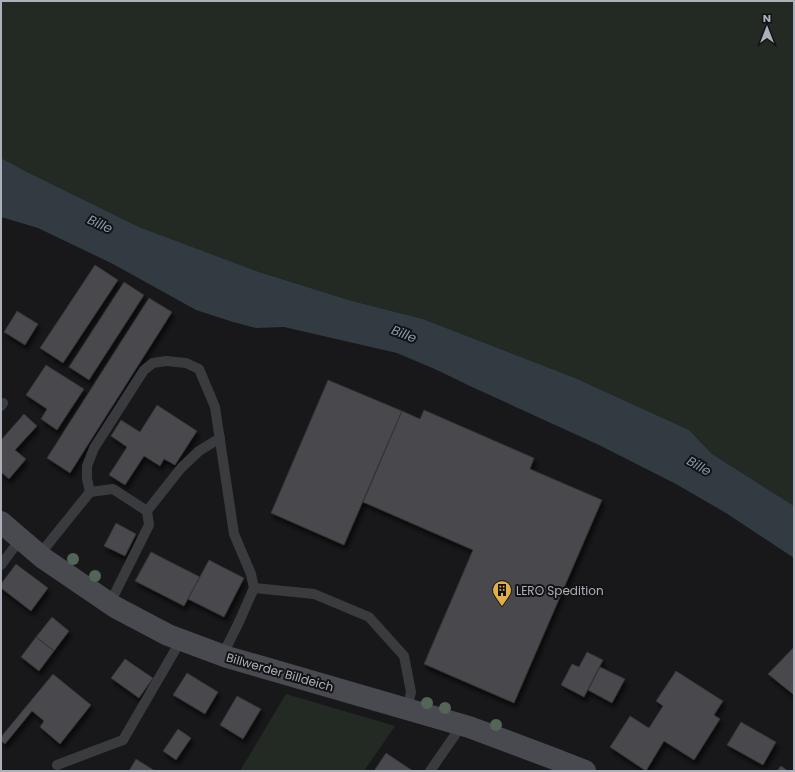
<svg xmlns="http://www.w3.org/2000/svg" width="795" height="772" font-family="Poppins,sans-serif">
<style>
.green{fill:#232a24}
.water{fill:#323b42}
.building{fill:#48494d;stroke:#333336;filter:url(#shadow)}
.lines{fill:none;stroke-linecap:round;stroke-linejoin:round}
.lane{stroke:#3a3b3f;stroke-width:10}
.secondary{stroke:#484a4f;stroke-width:22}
.tree{fill:#546456}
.labels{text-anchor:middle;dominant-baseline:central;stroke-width:4;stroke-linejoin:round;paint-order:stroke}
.poi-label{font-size:12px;fill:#acb0b9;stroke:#131315;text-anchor:start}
.street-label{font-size:12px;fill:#acb0b9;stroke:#131315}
.water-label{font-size:13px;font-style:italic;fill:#869db0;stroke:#131315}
</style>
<defs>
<filter id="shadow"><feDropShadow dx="2.5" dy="4.5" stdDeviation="2" flood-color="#0009"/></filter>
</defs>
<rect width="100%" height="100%" fill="#18181a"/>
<g class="green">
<path d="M1,1H794V506L712,454L689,430L575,378L423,319L352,301L259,272L139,227L25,171L1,158Z"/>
<path d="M286,694L395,726L364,771H240Z"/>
</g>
<path class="water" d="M1,158L25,171L139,227L259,272L352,301L423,319L575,378L689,430L712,454L794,506V558L726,513L676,484L599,445L472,387L437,370L397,353L284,327L256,328L233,322L196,310L113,264L38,228L1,217Z"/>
<g class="building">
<path d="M95,265L118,280L63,363L40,348Z"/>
<path d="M124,282L144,295L89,380L69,367Z"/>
<path d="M149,298L172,312L70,473L47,458Z"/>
<path d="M17,311L38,324L25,345L4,332Z"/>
<path d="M46,365L84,389L57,430L41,419L47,409L26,395Z"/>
<path d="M328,380L402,411L344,545L271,513Z"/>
<path d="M157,405L197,431L175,465L164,459L160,466L144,456L125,485L109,475L127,447L111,436L121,420L140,432Z"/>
<path d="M424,410L534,458L530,469L602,500L514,703L424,664L473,550L363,502L402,411L420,419Z"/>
<path d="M24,414L37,426L15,450L26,459L9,479L1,472V440Z"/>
<path d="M116,523L136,534L125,556L104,546Z"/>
<path d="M151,552L200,577L184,606L135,581Z"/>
<path d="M209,560L244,578L224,617L188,599Z"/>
<path d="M16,564L48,588L31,611L1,588V584Z"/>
<path d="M52,617L69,631L54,651L36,637Z"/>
<path d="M36,637L54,651L39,671L21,657Z"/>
<path d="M794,647V695L768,674Z"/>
<path d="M587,652L603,660L584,697L561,685L572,664L579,667Z"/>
<path d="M125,659L153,678L139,698L111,678Z"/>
<path d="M600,667L625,679L612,703L588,690Z"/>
<path d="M676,671L723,701L714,715L720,719L694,760L664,741L646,771L610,747L630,716L649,728L663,706L656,701Z"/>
<path d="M187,673L218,692L205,714L173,695Z"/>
<path d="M53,674L91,705L60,744L40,727L44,721L32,711L5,744L1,741V737Z"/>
<path d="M237,696L261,709L243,739L220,725Z"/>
<path d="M741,722L776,742L763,765L727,745Z"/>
<path d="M178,729L191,738L176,760L163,751Z"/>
<path d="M386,753L413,771H374Z"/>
<path d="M136,759L155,771H129Z"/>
<path d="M781,766L788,771H777Z"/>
</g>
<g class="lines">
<g class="lane">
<path d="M1,406L3,403"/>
<path d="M90,492L87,479V466L94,448L144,370L153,363L166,361L186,363L199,369L215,407L234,534L251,574L254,588L239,622L222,656"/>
<path d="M147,511L181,468L199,451L220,438"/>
<path d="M40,554L90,492L113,489L147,511L149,525L110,603"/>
<path d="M1,565L21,538"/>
<path d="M254,588L314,594L369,617L404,656L411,692L407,710"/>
<path d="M57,765L123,740L181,640"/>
<path d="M430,771L462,725"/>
</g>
<path class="secondary" d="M1,522L43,558L115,607L168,635L227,657L469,727L552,758L585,771"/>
</g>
<g class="tree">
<circle cx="73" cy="559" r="6"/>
<circle cx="95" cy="576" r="6"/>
<circle cx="427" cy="703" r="6"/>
<circle cx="445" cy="708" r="6"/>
<circle cx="496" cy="725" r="6"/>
</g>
<defs>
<symbol id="building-pin" viewBox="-11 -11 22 30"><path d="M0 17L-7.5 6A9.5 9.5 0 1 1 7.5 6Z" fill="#e2ae49" stroke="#131315"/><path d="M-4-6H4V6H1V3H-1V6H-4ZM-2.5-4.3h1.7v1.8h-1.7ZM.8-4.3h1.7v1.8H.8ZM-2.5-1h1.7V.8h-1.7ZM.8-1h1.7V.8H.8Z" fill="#111"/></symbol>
</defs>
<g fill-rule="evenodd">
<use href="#building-pin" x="491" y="579" width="22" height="30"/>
</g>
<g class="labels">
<g class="poi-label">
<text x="516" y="590">LERO Spedition</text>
</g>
<g class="street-label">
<text transform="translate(280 672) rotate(16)">Billwerder Billdeich</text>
</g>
<g class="water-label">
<text transform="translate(100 224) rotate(25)">Bille</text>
<text transform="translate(404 334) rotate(21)">Bille</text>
<text transform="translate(699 466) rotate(30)">Bille</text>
</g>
</g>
<rect width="795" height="772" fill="none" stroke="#acb0b9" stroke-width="4"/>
<g transform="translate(767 28)" stroke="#131315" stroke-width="3" paint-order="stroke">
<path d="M0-3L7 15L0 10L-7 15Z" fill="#acb0b9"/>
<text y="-6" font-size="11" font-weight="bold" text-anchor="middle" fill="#acb0b9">N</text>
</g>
</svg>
